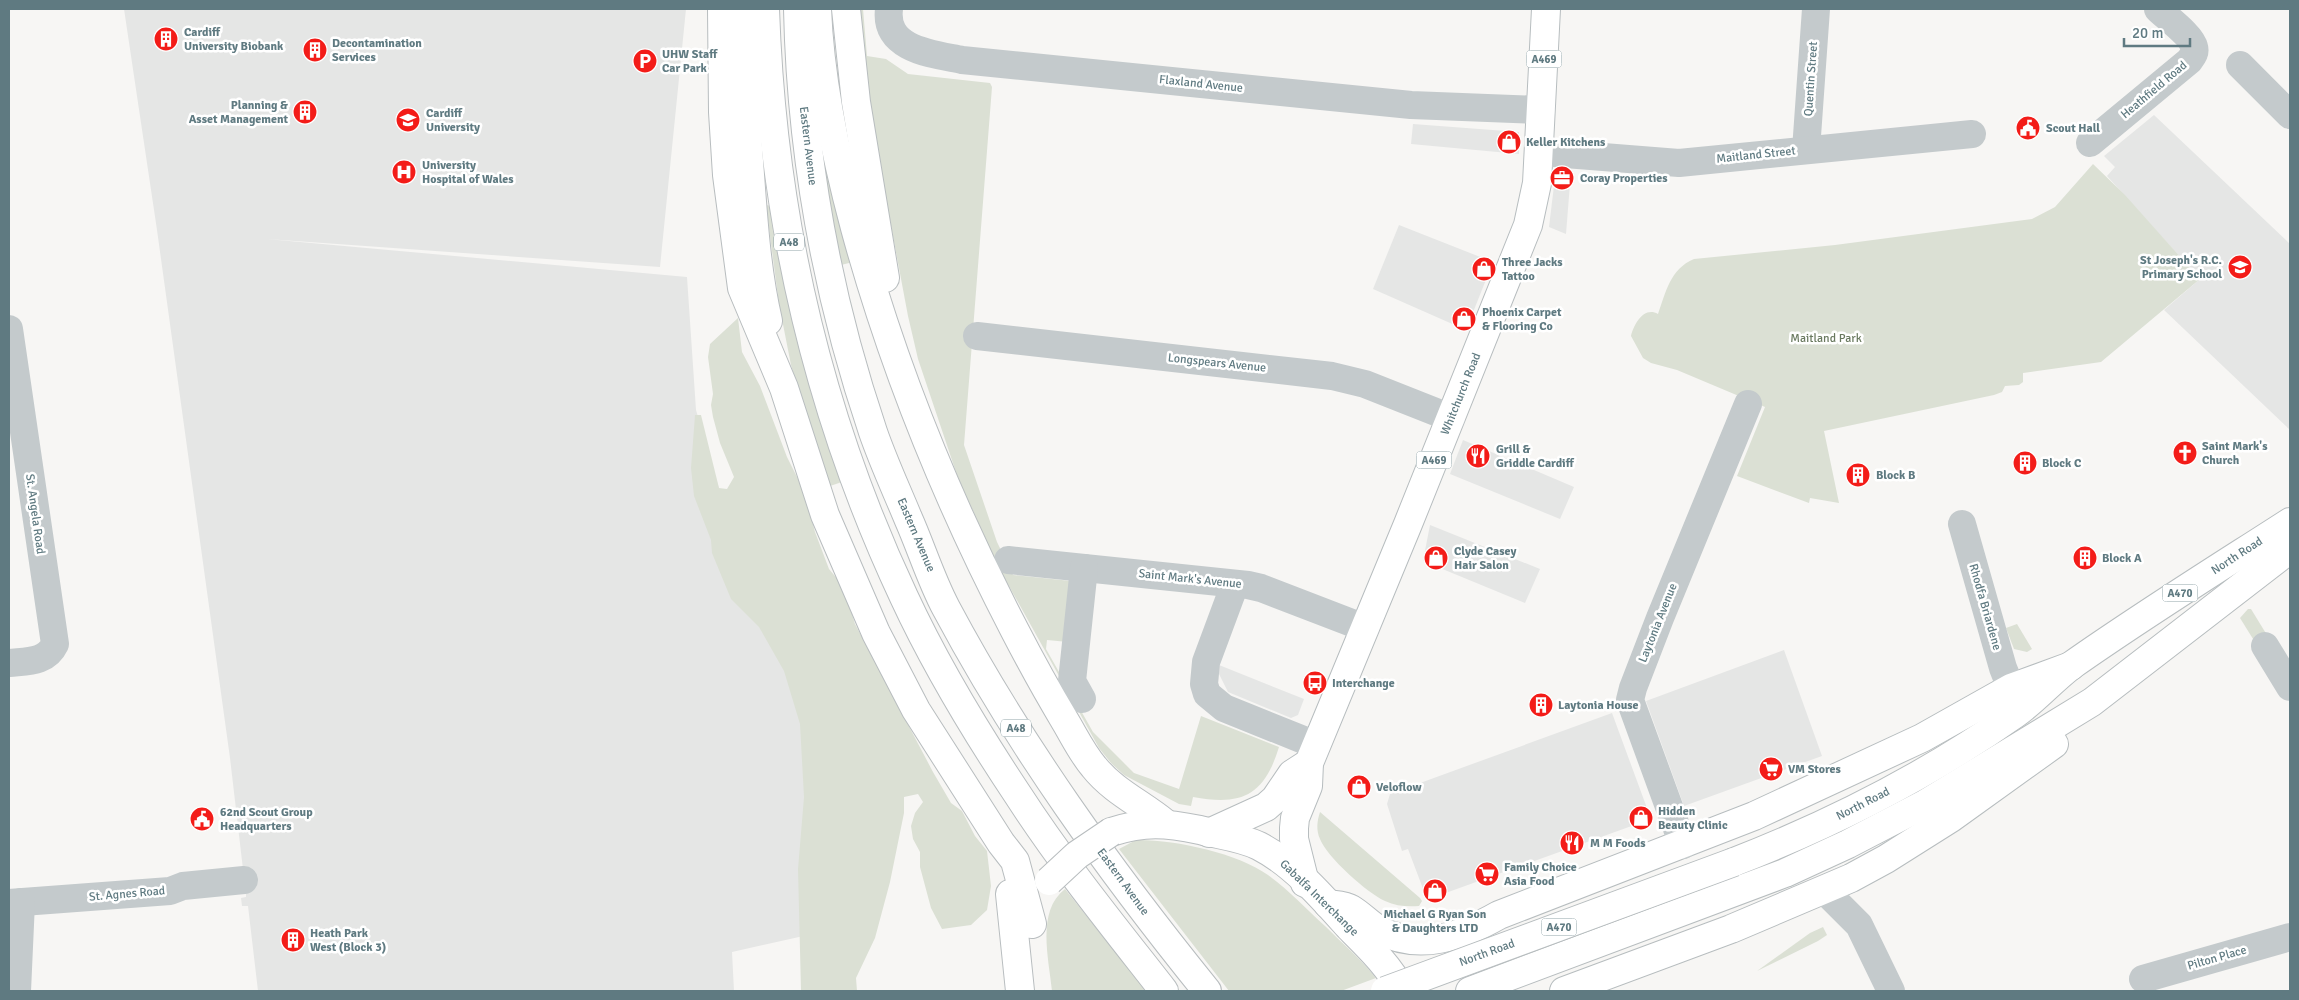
<svg xmlns="http://www.w3.org/2000/svg" width="2299" height="1000" font-family="Signika,sans-serif">
<style>
.built{fill:#e5e6e5}
.green{fill:#dbe0d4}
.lines{fill:none;stroke-linecap:round;stroke-linejoin:round}
.major-casing{stroke:#b7bdbf;stroke-width:30}
.highway-casing{stroke:#b8bdbf;stroke-width:30}
.minor{stroke:#c4cacc;stroke-width:28}
.major{stroke:#fff;stroke-width:28}
.highway{stroke:#fff;stroke-width:28}
.major-bridge-casing{stroke:#b7bdbf;stroke-width:30;stroke-linecap:butt}
.highway-bridge-casing{stroke:#b8bdbf;stroke-width:30;stroke-linecap:butt}
.major-bridge{stroke:#fff;stroke-width:28}
.highway-bridge{stroke:#fff;stroke-width:28}
.labels{text-anchor:middle;dominant-baseline:central;stroke-width:5;stroke-linejoin:round;paint-order:stroke}
.shield{fill:#fff;stroke:#8fa2a7;stroke-width:1}
.shield-label{font-size:11px;font-weight:bold;fill:#5f7a81}
.poi-label{font-size:12px;font-weight:bold;fill:#5f7a81;stroke:#fff;text-anchor:start}
.street-label{font-size:12px;fill:#5f7a81;stroke:#fff}
.park-label{font-size:12px;fill:#69795f;stroke:#fff}
</style>
<rect width="100%" height="100%" fill="#f7f6f4"/>
<g class="built">
<path d="M124,9H686L660,267L267,239L687,277L696,410L720,492L818,670L808,935L732,952L734,991H258L248,906H242L241,898L246,897V895L230,758L157,230Z"/>
<path d="M2154,115L2290,244V430L2164,310L2200,279L2107,176L2115,167L2104,156Z"/>
<path d="M1413,124L1519,132V154L1411,144Z"/>
<path d="M1556,169L1571,171L1566,234L1549,227Z"/>
<path d="M1399,225L1493,262L1466,330L1373,289Z"/>
<path d="M1463,440L1574,487L1560,519L1450,474Z"/>
<path d="M1430,525L1540,569L1525,603L1423,561Z"/>
<path d="M1784,650L1822,756L1684,806L1646,701Z"/>
<path d="M1219,665L1304,699L1298,715L1291,718L1228,692L1219,674Z"/>
<path d="M1612,713L1651,819L1429,899L1425,894L1408,849L1402,851L1387,804L1390,794Z"/>
</g>
<g class="green">
<path d="M860,9H863L867,56L886,59L908,74L990,83L992,87L964,445L997,542L1013,575L1071,581L1068,642L1047,640L1046,649L1093,732L1134,773L1179,789L1201,716L1279,747C1264,796 1242,806 1193,797L1191,806L1179,804L1124,775L1111,763L1099,748L999,568L958,478L918,359L908,316L880,167L866,77Z"/>
<path d="M829,164L853,262L841,265L823,165Z"/>
<path d="M2093,164L2125,195L2200,279L2101,362L2023,373V382L2019,385L2005,386L2002,392L1994,395L1824,431L1839,503L1810,498L1809,503L1737,476L1765,407L1677,370L1651,363L1643,358L1631,336C1634,324 1644,306 1658,314C1666,292 1670,269 1694,259L1835,245L2032,219L2055,207Z"/>
<path d="M766,205L771,206L821,421L842,482L827,487L791,365L779,304Z"/>
<path d="M738,318L742,352L760,386L787,457L805,493L815,532L829,569L844,587L855,624L933,772L951,803L962,811L975,836L987,851L991,886L987,910L971,925L942,929L931,908L920,867V852L913,839L911,826L915,813L923,802L918,794L904,797V813L890,882L875,938L856,978L857,991H801L798,869L804,797L800,724L784,671L759,627L731,599L712,553L711,540L694,496L691,468L695,415H701L719,488L727,489L734,477L720,443L713,417L711,405L713,394L708,357L710,344Z"/>
<path d="M2248,609H2251L2270,640L2258,647L2240,618Z"/>
<path d="M2017,624L2032,649L2027,652L2014,649L2006,628Z"/>
<path d="M1320,812L1420,898L1422,901L1419,906C1407,907 1396,906 1385,901C1367,893 1327,857 1320,839C1316,830 1317,821 1320,812Z"/>
<path d="M1136,840C1172,839 1238,853 1268,875C1288,889 1306,909 1325,926C1342,943 1361,959 1376,978L1341,991H1229L1119,849Z"/>
<path d="M1065,889L1146,991H1052C1049,959 1036,911 1065,889Z"/>
<path d="M1823,927L1827,935L1818,941L1757,971L1810,933Z"/>
</g>
<g class="lines">
<defs>
<g id="major">
<path d="M1209,833L1266,807L1275,799L1292,774L1309,763"/>
<path d="M1734,862C1832,824 1928,775 2015,714C2035,700 2052,680 2072,665C2143,615 2217,569 2290,522"/>
<path d="M1305,883L1294,839V828L1295,818L1308,786L1309,763L1408,524L1528,225L1537,183L1546,9"/>
<path d="M1328,904C1335,905 1345,905 1351,909C1361,915 1369,924 1379,930C1420,952 1462,936 1499,915L1754,816L1922,738L2011,688L2071,666"/>
<path d="M1470,991L1785,873L1848,844L1925,804L2092,702L2290,549"/>
<path d="M1564,991L1731,929L1851,878L1886,859L1951,818L2054,744"/>
</g>
<g id="highway">
<path d="M722,9L723,112L727,175L742,288L784,388L825,515L876,633L916,710L1001,843L1015,861L1032,924"/>
<path d="M741,9C742,60 745,110 749,161C753,215 756,269 768,321"/>
<path d="M765,9C772,213 817,412 904,597C936,666 976,732 1018,795C1062,863 1114,927 1164,991"/>
<path d="M798,9C801,152 827,296 873,432C883,461 896,489 908,518C921,547 931,580 946,608C1019,745 1110,871 1207,991"/>
<path d="M817,9C820,83 836,157 855,228C893,367 948,502 1014,629C1030,660 1047,691 1065,721C1074,736 1082,753 1094,767C1113,791 1142,804 1165,823"/>
<path d="M846,9L856,102L885,278"/>
<path d="M1111,832C1145,821 1166,823 1200,830C1219,835 1241,837 1259,846C1294,864 1323,898 1349,927C1369,947 1389,966 1402,991"/>
<path d="M1010,894L1020,991"/>
</g>
</defs>
<use href="#major" class="major-casing"/>
<use href="#highway" class="highway-casing"/>
<g class="minor">
<path d="M889,9C884,50 933,54 962,60L1411,105L1541,110"/>
<path d="M2240,65L2290,115"/>
<path d="M2090,143L2189,61C2192,57 2196,53 2194,47C2192,36 2166,17 2158,9"/>
<path d="M1806,150L1816,9"/>
<path d="M1540,152L1679,163L1972,134"/>
<path d="M9,329L55,644C46,663 27,661 9,663"/>
<path d="M977,336L1332,376L1365,384L1451,418"/>
<path d="M1962,524L2003,668L2011,688"/>
<path d="M1008,560L1248,585L1261,588L1365,628"/>
<path d="M1235,584L1206,662L1204,684L1207,694L1224,708L1316,745"/>
<path d="M2265,646L2290,687"/>
<path d="M1082,699L1072,681L1084,568"/>
<path d="M1683,845L1630,700L1633,688L1660,618L1748,404"/>
<path d="M1825,891L1859,925L1891,991"/>
<path d="M9,903L170,891L183,886L244,880"/>
<path d="M2143,979L2290,937"/>
<path d="M17,991L21,902"/>
</g>
<use href="#major" class="major"/>
<use href="#highway" class="highway"/>
<defs>
<path id="major-bridge" d="M1385,991L1734,862"/>
<path id="highway-bridge" d="M1049,881L1077,855L1111,832"/>
</defs>
<use href="#major-bridge" class="major-bridge-casing"/>
<use href="#highway-bridge" class="highway-bridge-casing"/>
<use href="#major-bridge" class="major-bridge"/>
<use href="#highway-bridge" class="highway-bridge"/>
</g>
<defs>
<symbol id="building-disc" viewBox="-11 -11 22 22"><circle r="9.5" fill="#f31c18" stroke="#fff"/><path d="M-4-6H4V6H1V3H-1V6H-4ZM-2.5-4.3h1.7v1.8h-1.7ZM.8-4.3h1.7v1.8H.8ZM-2.5-1h1.7V.8h-1.7ZM.8-1h1.7V.8H.8Z" fill="#fff"/></symbol>
<symbol id="parking-disc" viewBox="-11 -11 22 22"><circle r="9.5" fill="#f31c18" stroke="#fff"/><path d="M-3.5-5.5H1a3.5 3.5 0 0 1 0 7H-1V5.5H-3.5ZM-1-3.4V-.6H.8a1.4 1.4 0 0 0 0-2.8Z" fill="#fff"/></symbol>
<symbol id="university-disc" viewBox="-11 -11 22 22"><circle r="9.5" fill="#f31c18" stroke="#fff"/><path d="M0-5L7-2L0 1L-7-2ZM-4 1L0 2.5L4 1V4Q0 6-4 4Z" fill="#fff"/></symbol>
<symbol id="civic-disc" viewBox="-11 -11 22 22"><circle r="9.5" fill="#f31c18" stroke="#fff"/><path d="M-.6-6.5H3V-4.5H.6V-3L4-1V1h2V6H-6V1h2V-1L-.6-3ZM-1.2 2.5V6h2.4V2.5Z" fill="#fff"/></symbol>
<symbol id="shop-disc" viewBox="-11 -11 22 22"><circle r="9.5" fill="#f31c18" stroke="#fff"/><path d="M-5-2.5h2.3a2.7 3.5 0 0 1 5.4 0H5L5.5 6h-11ZM-1.5-2.5h3a1.5 2.3 0 0 0-3 0Z" fill="#fff"/></symbol>
<symbol id="hospital-disc" viewBox="-11 -11 22 22"><circle r="9.5" fill="#f31c18" stroke="#fff"/><path d="M-5-5h3v3.5h4V-5h3V5h-3V1.5h-4V5h-3Z" fill="#fff"/></symbol>
<symbol id="office-disc" viewBox="-11 -11 22 22"><circle r="9.5" fill="#f31c18" stroke="#fff"/><path d="M-6-3h4V-5.5h4V-3h4V5H-6ZM-1-4.5V-3h2v-1.5ZM-6 0V1H6V0Z" fill="#fff"/></symbol>
<symbol id="school-disc" viewBox="-11 -11 22 22"><circle r="9.5" fill="#f31c18" stroke="#fff"/><path d="M0-5L7-2L0 1L-7-2ZM-4 1L0 2.5L4 1V4Q0 6-4 4Z" fill="#fff"/></symbol>
<symbol id="church-disc" viewBox="-11 -11 22 22"><circle r="9.5" fill="#f31c18" stroke="#fff"/><path d="M-1.2-6h2.4v3.5h3.3v2.4h-3.3V6h-2.4V-.1h-3.3v-2.4h3.3Z" fill="#fff"/></symbol>
<symbol id="restaurant-disc" viewBox="-11 -11 22 22"><circle r="9.5" fill="#f31c18" stroke="#fff"/><path d="M-5-6h1v4h1v-4h1v4h1v-4h1v5L-1.5 .5V6h-2V.5L-5-1ZM5-6V6H3V1.5H1.5Q1.5-4 5-6Z" fill="#fff"/></symbol>
<symbol id="bus-disc" viewBox="-11 -11 22 22"><circle r="9.5" fill="#f31c18" stroke="#fff"/><path d="M-5-6H5V4H4V6H2V4H-2V6H-4V4H-5ZM-3.5-4V0h7V-4ZM-3.5 1.2v1.5H-2V1.2ZM2 1.2v1.5H3.5V1.2Z" fill="#fff"/></symbol>
<symbol id="supermarket-disc" viewBox="-11 -11 22 22"><circle r="9.5" fill="#f31c18" stroke="#fff"/><path d="M-6-5.5h2.5l.6 2H6L4.5 2H-2.5L-4.4-4H-6ZM-1.5 3.2a1.3 1.3 0 1 0 .1 0ZM3 3.2a1.3 1.3 0 1 0 .1 0Z" fill="#fff"/></symbol>
</defs>
<g fill-rule="evenodd">
<use href="#building-disc" x="152" y="25" width="28" height="28"/>
<use href="#building-disc" x="301" y="36" width="28" height="28"/>
<use href="#parking-disc" x="631" y="47" width="28" height="28"/>
<use href="#building-disc" x="291" y="98" width="28" height="28"/>
<use href="#university-disc" x="394" y="106" width="28" height="28"/>
<use href="#civic-disc" x="2014" y="114" width="28" height="28"/>
<use href="#shop-disc" x="1495" y="128" width="28" height="28"/>
<use href="#hospital-disc" x="390" y="158" width="28" height="28"/>
<use href="#office-disc" x="1548" y="164" width="28" height="28"/>
<use href="#school-disc" x="2226" y="253" width="28" height="28"/>
<use href="#shop-disc" x="1470" y="255" width="28" height="28"/>
<use href="#shop-disc" x="1450" y="305" width="28" height="28"/>
<use href="#church-disc" x="2171" y="439" width="28" height="28"/>
<use href="#restaurant-disc" x="1464" y="442" width="28" height="28"/>
<use href="#building-disc" x="2011" y="449" width="28" height="28"/>
<use href="#building-disc" x="1844" y="461" width="28" height="28"/>
<use href="#shop-disc" x="1422" y="544" width="28" height="28"/>
<use href="#building-disc" x="2071" y="544" width="28" height="28"/>
<use href="#bus-disc" x="1301" y="669" width="28" height="28"/>
<use href="#building-disc" x="1527" y="691" width="28" height="28"/>
<use href="#supermarket-disc" x="1757" y="755" width="28" height="28"/>
<use href="#shop-disc" x="1345" y="773" width="28" height="28"/>
<use href="#shop-disc" x="1627" y="804" width="28" height="28"/>
<use href="#civic-disc" x="188" y="805" width="28" height="28"/>
<use href="#restaurant-disc" x="1558" y="829" width="28" height="28"/>
<use href="#supermarket-disc" x="1473" y="860" width="28" height="28"/>
<use href="#shop-disc" x="1421" y="877" width="28" height="28"/>
<use href="#building-disc" x="279" y="926" width="28" height="28"/>
</g>
<g class="labels">
<g class="shield">
<rect x="1526.5" y="50.5" width="35" height="17" rx="4"/>
<rect x="774" y="233.5" width="30" height="17" rx="4"/>
<rect x="1416.5" y="451.5" width="35" height="17" rx="4"/>
<rect x="2162.5" y="584.5" width="35" height="17" rx="4"/>
<rect x="1001" y="719.5" width="30" height="17" rx="4"/>
<rect x="1541.5" y="918.5" width="35" height="17" rx="4"/>
</g>
<g class="shield-label">
<text x="1544" y="59">A469</text>
<text x="789" y="242">A48</text>
<text x="1434" y="460">A469</text>
<text x="2180" y="593">A470</text>
<text x="1016" y="728">A48</text>
<text x="1559" y="927">A470</text>
</g>
<g class="poi-label">
<text x="184" y="32">Cardiff<tspan x="184" dy="14">University Biobank</tspan></text>
<text x="332" y="43">Decontamination<tspan x="332" dy="14">Services</tspan></text>
<text x="662" y="54">UHW Staff<tspan x="662" dy="14">Car Park</tspan></text>
<text x="288" y="105" text-anchor="end">Planning &amp;<tspan x="288" dy="14">Asset Management</tspan></text>
<text x="426" y="113">Cardiff<tspan x="426" dy="14">University</tspan></text>
<text x="2046" y="128">Scout Hall</text>
<text x="1526" y="142">Keller Kitchens</text>
<text x="422" y="165">University<tspan x="422" dy="14">Hospital of Wales</tspan></text>
<text x="1580" y="178">Coray Properties</text>
<text x="2222" y="260" text-anchor="end">St Joseph's R.C.<tspan x="2222" dy="14">Primary School</tspan></text>
<text x="1502" y="262">Three Jacks<tspan x="1502" dy="14">Tattoo</tspan></text>
<text x="1482" y="312">Phoenix Carpet<tspan x="1482" dy="14">&amp; Flooring Co</tspan></text>
<text x="2202" y="446">Saint Mark's<tspan x="2202" dy="14">Church</tspan></text>
<text x="1496" y="449">Grill &amp;<tspan x="1496" dy="14">Griddle Cardiff</tspan></text>
<text x="2042" y="463">Block C</text>
<text x="1876" y="475">Block B</text>
<text x="1454" y="551">Clyde Casey<tspan x="1454" dy="14">Hair Salon</tspan></text>
<text x="2102" y="558">Block A</text>
<text x="1332" y="683">Interchange</text>
<text x="1558" y="705">Laytonia House</text>
<text x="1788" y="769">VM Stores</text>
<text x="1376" y="787">Veloflow</text>
<text x="1658" y="811">Hidden<tspan x="1658" dy="14">Beauty Clinic</tspan></text>
<text x="220" y="812">62nd Scout Group<tspan x="220" dy="14">Headquarters</tspan></text>
<text x="1590" y="843">M M Foods</text>
<text x="1504" y="867">Family Choice<tspan x="1504" dy="14">Asia Food</tspan></text>
<text x="1435" y="914" text-anchor="middle">Michael G Ryan Son<tspan x="1435" dy="14">&amp; Daughters LTD</tspan></text>
<text x="310" y="933">Heath Park<tspan x="310" dy="14">West (Block 3)</tspan></text>
</g>
<g class="street-label">
<text transform="translate(1811 79) rotate(-86)">Quentin Street</text>
<text transform="translate(1201 84) rotate(6)">Flaxland Avenue</text>
<text transform="translate(2154 90) rotate(-40)">Heathfield Road</text>
<text transform="translate(808 146) rotate(83)">Eastern Avenue</text>
<text transform="translate(1756 155) rotate(-6)">Maitland Street</text>
<text transform="translate(1217 363) rotate(6)">Longspears Avenue</text>
<text transform="translate(1461 394) rotate(-68)">Whitchurch Road</text>
<text transform="translate(35 514) rotate(82)">St. Angela Road</text>
<text transform="translate(916 535) rotate(67)">Eastern Avenue</text>
<text transform="translate(2237 556) rotate(-33)">North Road</text>
<text transform="translate(1190 579) rotate(6)">Saint Mark's Avenue</text>
<text transform="translate(1985 607) rotate(74)">Rhodfa Briardene</text>
<text transform="translate(1658 623) rotate(-68)">Laytonia Avenue</text>
<text transform="translate(1863 804) rotate(-27)">North Road</text>
<text transform="translate(1123 882) rotate(54)">Eastern Avenue</text>
<text transform="translate(127 894) rotate(-5)">St. Agnes Road</text>
<text transform="translate(1319 898) rotate(44)">Gabalfa Interchange</text>
<text transform="translate(1487 953) rotate(-20)">North Road</text>
<text transform="translate(2217 958) rotate(-16)">Pilton Place</text>
</g>
<g class="park-label">
<text x="1826" y="338">Maitland Park</text>
</g>
</g>
<rect width="2299" height="1000" fill="none" stroke="#5f7a81" stroke-width="20"/>
<path d="M2124 38v8h66v-8" fill="none" stroke="#5f7a81" stroke-width="2.5"/>
<text x="2132" y="38" font-size="15" fill="#5f7a81" stroke="#ffffff" stroke-width="4" paint-order="stroke">20 m</text>
</svg>
